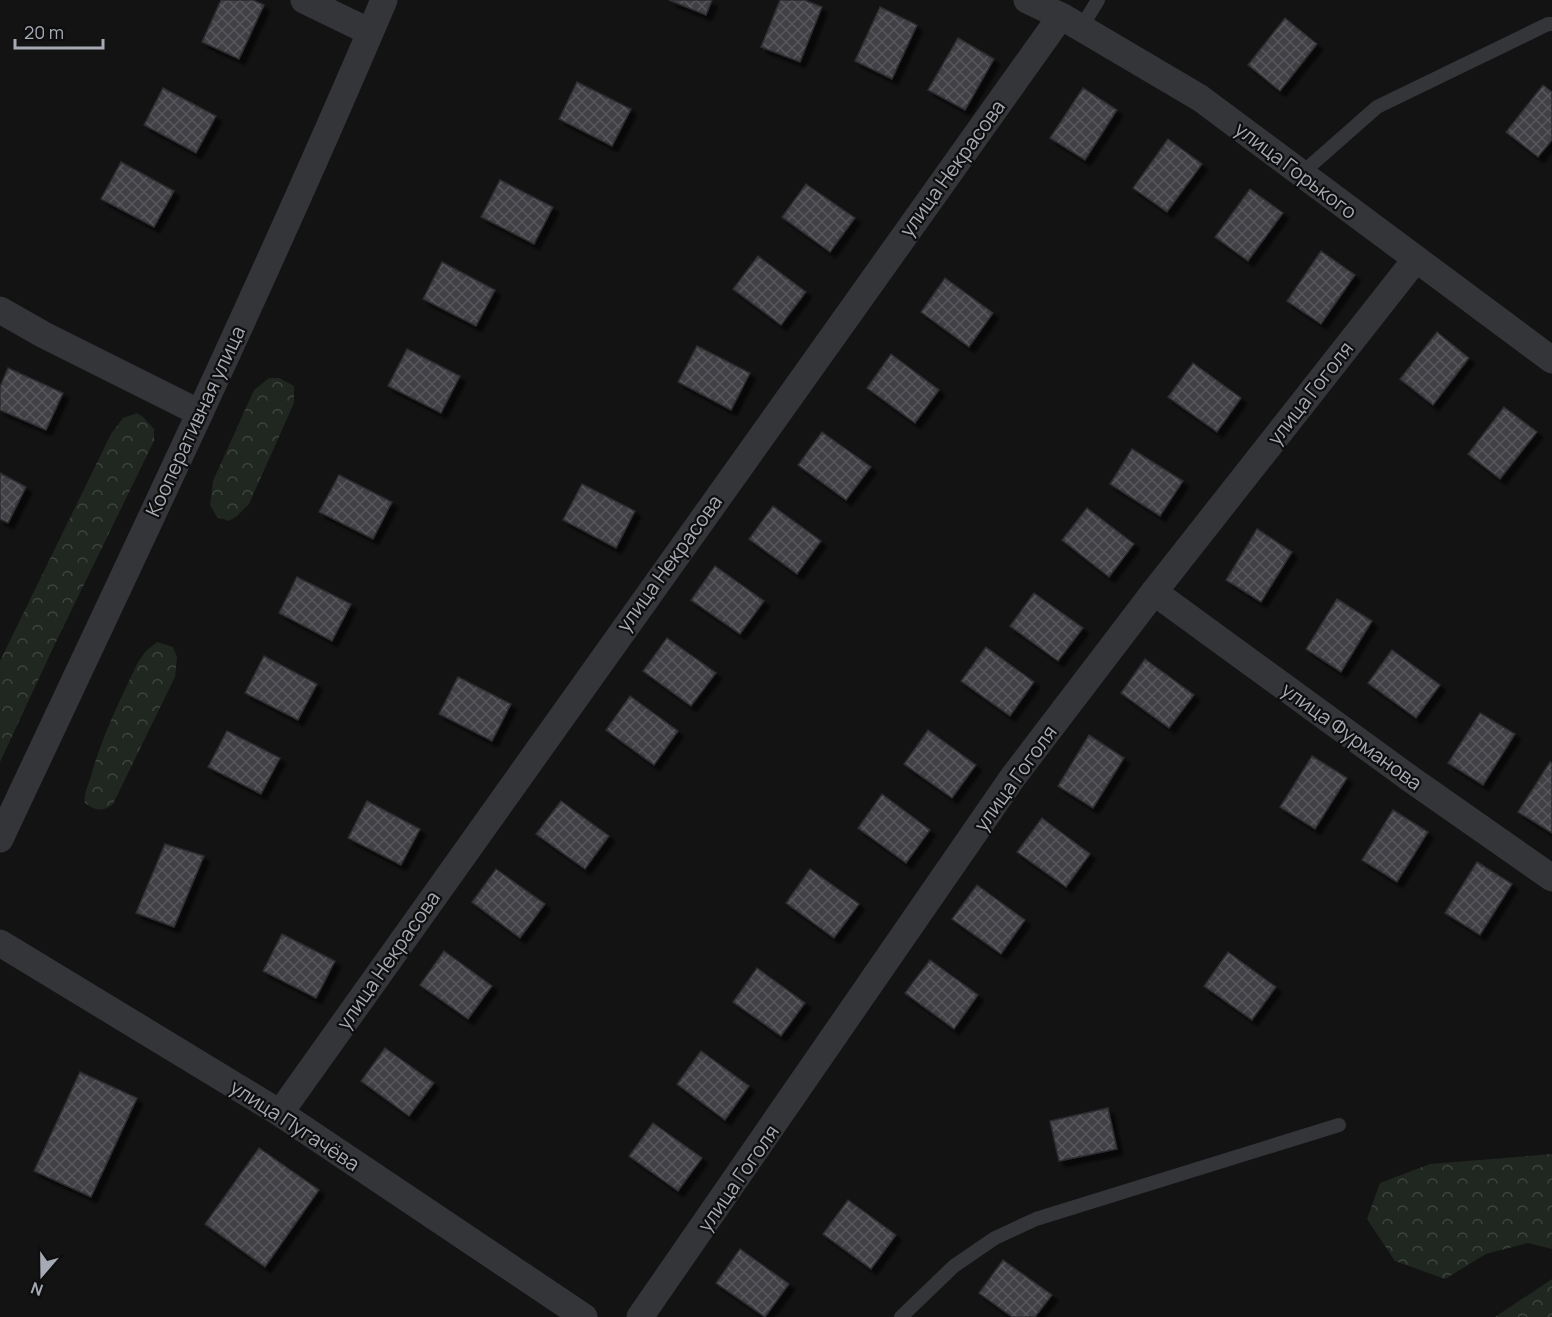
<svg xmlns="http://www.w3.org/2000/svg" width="1552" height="1317" font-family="Manrope,sans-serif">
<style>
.forest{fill:url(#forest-crowns)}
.building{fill:url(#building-cross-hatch);stroke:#2d2d30;stroke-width:1.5;filter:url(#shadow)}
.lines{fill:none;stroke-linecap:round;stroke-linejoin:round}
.service{stroke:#343539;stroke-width:14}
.minor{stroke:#343539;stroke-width:27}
.labels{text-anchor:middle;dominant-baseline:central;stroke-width:4.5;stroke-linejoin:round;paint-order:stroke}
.street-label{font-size:20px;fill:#a5aab4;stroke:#0e0e0f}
</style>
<defs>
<pattern id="forest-crowns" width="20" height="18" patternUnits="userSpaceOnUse" patternTransform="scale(1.5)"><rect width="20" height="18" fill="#1f2720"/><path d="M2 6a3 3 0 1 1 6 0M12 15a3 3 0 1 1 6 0" fill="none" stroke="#3d443e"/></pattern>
<pattern id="building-cross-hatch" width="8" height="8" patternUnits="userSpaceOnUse" patternTransform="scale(1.5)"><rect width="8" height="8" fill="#3f4044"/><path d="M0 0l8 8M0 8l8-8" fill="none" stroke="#58595d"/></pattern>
<filter id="shadow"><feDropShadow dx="5.5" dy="5.5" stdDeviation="1.5" flood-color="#0009"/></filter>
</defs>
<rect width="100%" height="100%" fill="#131314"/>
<g class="forest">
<path d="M269,378H279L294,386V403L249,504L237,516L229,521L217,517L210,505L213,481L254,390Z"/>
<path d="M137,413L143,417L154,429V441L54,646L0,762V661L111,434L123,418Z"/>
<path d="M157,642L173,647L177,657L175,677L113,804C102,812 96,811 85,803C84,791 88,787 91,776C102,736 120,700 138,662L146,651Z"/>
<path d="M1552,1154V1249L1528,1243L1486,1254L1445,1279L1395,1261L1367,1219L1380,1183L1430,1164Z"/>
<path d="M1552,1279V1317H1495Z"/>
</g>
<g class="building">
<path d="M221,0H253L264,5L239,59L202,42Z"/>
<path d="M669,0H712L706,15Z"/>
<path d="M780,0H804L822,7L800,62L761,47Z"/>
<path d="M880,7L917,25L892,79L855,61Z"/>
<path d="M1285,18L1317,44L1280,91L1248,65Z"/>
<path d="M958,38L994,59L965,110L928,90Z"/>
<path d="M577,82L631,109L612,146L559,119Z"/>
<path d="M1543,85L1552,92V140L1538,157L1506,132Z"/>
<path d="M163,88L216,116L196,153L144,125Z"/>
<path d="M1083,88L1117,110L1085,160L1050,138Z"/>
<path d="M1168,139L1202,164L1167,212L1133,188Z"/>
<path d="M121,162L174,191L154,227L101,199Z"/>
<path d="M500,180L553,207L534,244L481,217Z"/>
<path d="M806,184L855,218L830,252L782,217Z"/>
<path d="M1250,189L1283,213L1248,261L1215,237Z"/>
<path d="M1321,251L1355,275L1321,324L1287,301Z"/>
<path d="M758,256L806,292L781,325L733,289Z"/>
<path d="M442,262L495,290L476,326L423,299Z"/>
<path d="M945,278L993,313L969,347L921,312Z"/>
<path d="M1437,332L1469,358L1433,405L1400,379Z"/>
<path d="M697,346L750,373L731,410L678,382Z"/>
<path d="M407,349L460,376L441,413L388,386Z"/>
<path d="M891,354L939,390L915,423L867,388Z"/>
<path d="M1193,363L1241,398L1217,432L1168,397Z"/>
<path d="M8,368L63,393L46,430L0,410V387Z"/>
<path d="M1504,407L1537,432L1500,479L1468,454Z"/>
<path d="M822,432L871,467L846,500L798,465Z"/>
<path d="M1132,449L1183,481L1160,516L1110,484Z"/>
<path d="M0,473L26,487L8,523L0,519Z"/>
<path d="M339,475L392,502L373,539L319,512Z"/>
<path d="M582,484L635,511L616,548L563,520Z"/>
<path d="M773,506L821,541L797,574L749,539Z"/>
<path d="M1087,508L1134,544L1109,577L1062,540Z"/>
<path d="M1257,529L1292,552L1261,602L1226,580Z"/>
<path d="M715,566L764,601L740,634L691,600Z"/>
<path d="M297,577L351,604L332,641L279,613Z"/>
<path d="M1034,593L1083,628L1058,661L1010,626Z"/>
<path d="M1337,599L1372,621L1341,672L1306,649Z"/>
<path d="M667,638L716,673L691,706L643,671Z"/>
<path d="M986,647L1034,682L1010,716L961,681Z"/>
<path d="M1392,650L1440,685L1416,718L1368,683Z"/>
<path d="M264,656L317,684L298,720L245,693Z"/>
<path d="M1145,659L1194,695L1169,728L1121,693Z"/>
<path d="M458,677L511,704L492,741L439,714Z"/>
<path d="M630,696L678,731L654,765L606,730Z"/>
<path d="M1480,713L1515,734L1483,785L1448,763Z"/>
<path d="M928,730L976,765L952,798L904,764Z"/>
<path d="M227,731L280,758L261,794L208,767Z"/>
<path d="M1089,735L1124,758L1093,808L1058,786Z"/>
<path d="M1312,756L1347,778L1315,829L1280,807Z"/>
<path d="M1550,762L1552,763V833L1518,812Z"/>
<path d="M882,794L930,830L906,863L858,828Z"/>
<path d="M367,801L420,829L401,865L348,838Z"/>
<path d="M561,801L609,836L585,869L536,834Z"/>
<path d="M1393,810L1428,832L1397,882L1362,860Z"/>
<path d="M1042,818L1090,854L1066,887L1017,852Z"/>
<path d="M165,844L204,856L174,927L136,913Z"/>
<path d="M1477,862L1512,884L1480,935L1445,913Z"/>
<path d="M496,869L545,904L520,938L472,902Z"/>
<path d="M810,869L859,904L834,938L786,903Z"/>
<path d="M977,885L1025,920L1001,954L952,919Z"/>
<path d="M282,934L335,961L316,998L263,971Z"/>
<path d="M444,951L492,986L468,1019L420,985Z"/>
<path d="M1228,952L1276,987L1252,1020L1204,986Z"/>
<path d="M930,960L978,995L954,1029L905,993Z"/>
<path d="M757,968L805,1003L781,1036L733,1002Z"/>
<path d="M385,1048L434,1083L409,1116L361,1081Z"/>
<path d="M701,1051L749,1086L725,1120L677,1084Z"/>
<path d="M80,1072L137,1098L91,1197L34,1171Z"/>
<path d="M1108,1108L1117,1149L1059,1161L1050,1121Z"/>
<path d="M653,1123L702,1158L678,1191L629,1156Z"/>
<path d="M259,1148L319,1190L265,1267L205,1224Z"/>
<path d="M848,1200L896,1235L871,1269L823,1234Z"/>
<path d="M740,1249L789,1284L765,1317L716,1283Z"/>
<path d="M1003,1260L1052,1295L1035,1317H1012L979,1293Z"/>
</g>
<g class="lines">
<g class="service">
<path d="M1081,28L1098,0"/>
<path d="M1301,174L1377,107L1548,24H1552"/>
<path d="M901,1317L954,1266L995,1238L1036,1219L1339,1125"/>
</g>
<g class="minor">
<path d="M304,0L370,32"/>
<path d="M1027,0L1061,16L1200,98L1552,360"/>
<path d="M0,310L44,335L200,413"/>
<path d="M1154,592L1412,780L1552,878"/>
<path d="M0,839C131,560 264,283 384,0"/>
<path d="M0,943L280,1113L584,1317"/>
<path d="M280,1113L1061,16"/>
<path d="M640,1317L1013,777L1154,592L1416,259"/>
</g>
</g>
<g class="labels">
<g class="street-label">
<text transform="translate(952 168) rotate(-54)">улица Некрасова</text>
<text transform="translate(1296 170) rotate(37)">улица Горького</text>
<text transform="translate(1310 393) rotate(-52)">улица Гоголя</text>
<text transform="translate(195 421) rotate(-65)">Кооперативная улица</text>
<text transform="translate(669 563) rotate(-54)">улица Некрасова</text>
<text transform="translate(1352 736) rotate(36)">улица Фурманова</text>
<text transform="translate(1015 778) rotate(-54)">улица Гоголя</text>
<text transform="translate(388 960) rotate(-55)">улица Некрасова</text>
<text transform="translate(295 1125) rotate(33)">улица Пугачёва</text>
<text transform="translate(738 1178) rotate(-55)">улица Гоголя</text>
</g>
</g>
<g transform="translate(42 1275) rotate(200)" stroke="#0e0e0f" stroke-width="4.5" paint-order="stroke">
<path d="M0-4.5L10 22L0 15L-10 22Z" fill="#a5aab4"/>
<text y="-9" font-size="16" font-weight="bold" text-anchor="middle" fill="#a5aab4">N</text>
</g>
<path d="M15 39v9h88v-9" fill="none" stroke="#a5aab4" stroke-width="3"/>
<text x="24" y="39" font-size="18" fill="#a5aab4" stroke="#0e0e0f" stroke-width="4.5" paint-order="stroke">20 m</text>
</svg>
